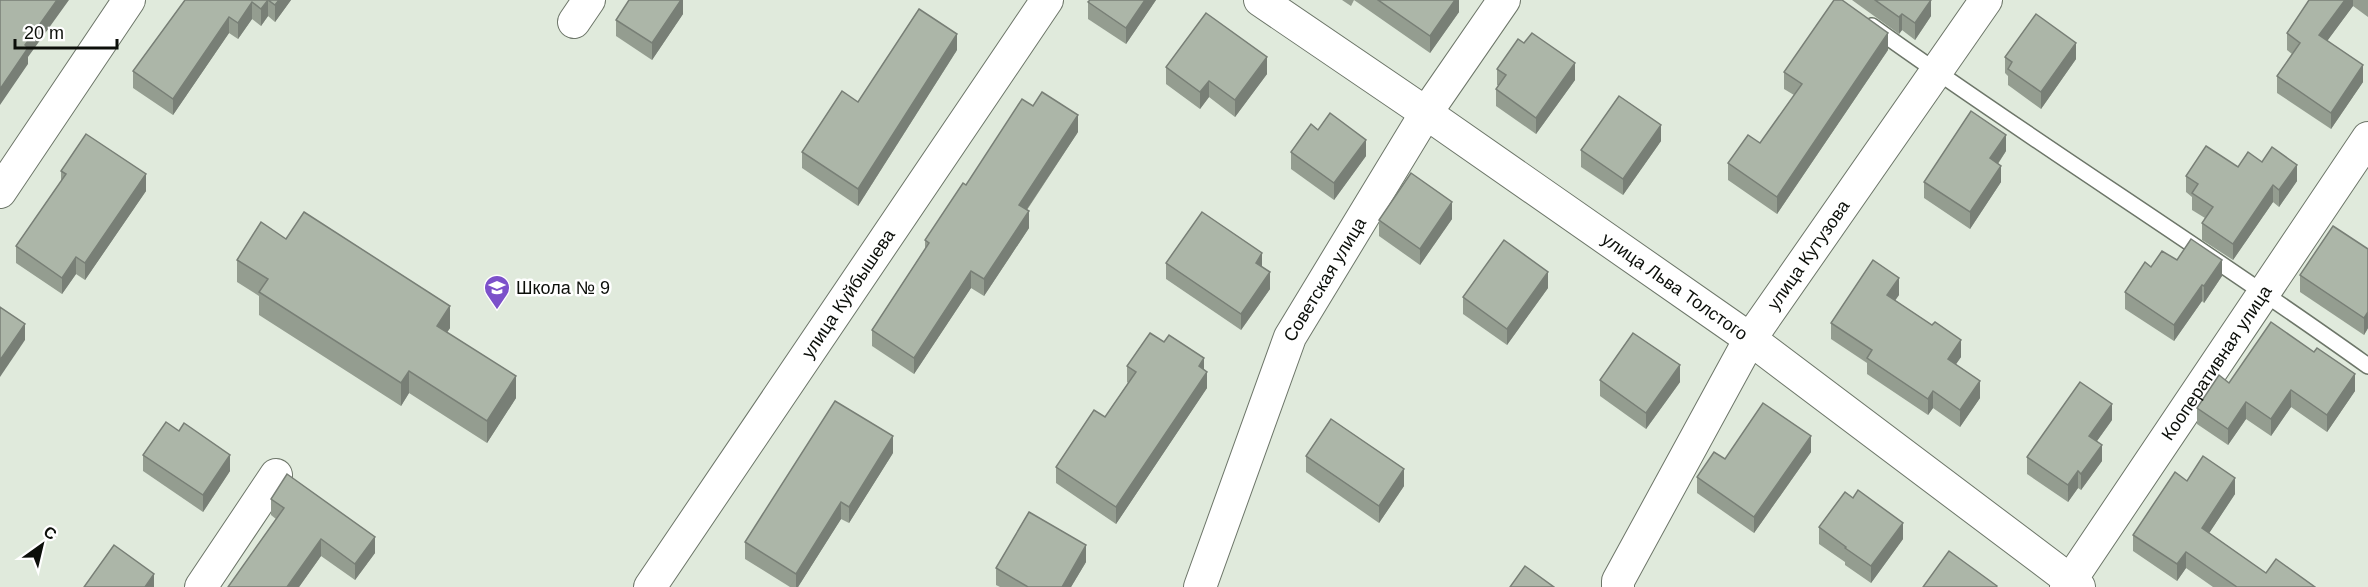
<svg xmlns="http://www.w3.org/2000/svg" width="2368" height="587" font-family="Arial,sans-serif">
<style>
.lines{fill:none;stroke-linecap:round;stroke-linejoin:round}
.service-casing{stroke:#6d7669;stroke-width:18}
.minor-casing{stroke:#6d7669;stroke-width:34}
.service{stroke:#fff;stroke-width:15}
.minor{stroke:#fff;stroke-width:32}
.wall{fill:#949d90}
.shaded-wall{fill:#787f76}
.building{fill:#acb6a8;stroke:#787f76;stroke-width:1.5}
.labels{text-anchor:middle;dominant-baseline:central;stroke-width:5;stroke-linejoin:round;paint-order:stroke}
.street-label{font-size:18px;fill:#0c0f0a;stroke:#fff}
.poi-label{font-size:18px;fill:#0c0f0a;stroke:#fff;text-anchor:start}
</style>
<rect width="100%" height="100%" fill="#e0eadc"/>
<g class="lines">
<defs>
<path id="service" d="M1872,26C2035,143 2205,249 2368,366"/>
<g id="minor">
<path id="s1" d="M1260,0L1426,113L1750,339L2079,587"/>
<path d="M574,22L589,0"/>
<path d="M0,192L129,0"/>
<path d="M201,587L276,475"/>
<path id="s2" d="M650,587L1047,0"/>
<path id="s3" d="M1200,587L1290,337L1426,113L1504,0"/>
<path id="s4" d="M1618,587V581L1750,339L1986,0"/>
<path id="s5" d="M2066,587L2368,138"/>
</g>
</defs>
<use href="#service" class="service-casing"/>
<use href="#minor" class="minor-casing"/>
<use href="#service" class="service"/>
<use href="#minor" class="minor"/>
</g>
<g class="wall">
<path d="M185,0H291L275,22L268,16L261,26L252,19L238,39L229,33L173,115L133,88V71Z"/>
<path d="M683,0V14L652,60L616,36V20Z"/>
<path d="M1156,0L1126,44L1088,19V2Z"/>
<path d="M1342,0H1459V12L1430,53L1354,0L1351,6Z"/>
<path d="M1852,0H1931V16L1915,40L1902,30L1899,34Z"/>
<path d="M2309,0H2368V17L2353,6L2327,41L2363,82L2331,129L2277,93V76L2292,54L2287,50V33Z"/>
<path d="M957,50L858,206L802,168V152Z"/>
<path d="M1888,50L1777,214L1728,180V163L1760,143L1794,95L1784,89V72Z"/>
<path d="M2005,57L2076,59L2041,109L2008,85V76L2005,73Z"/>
<path d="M1166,67L1267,74L1235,117L1209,97L1200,109L1166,84Z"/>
<path d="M1497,69L1575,80L1536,134L1496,106V89L1499,86L1497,85Z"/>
<path d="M1318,130L1366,156L1334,200L1291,169V152Z"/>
<path d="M1078,132L1027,210L1029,228L984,296L971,288L914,374L872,346V330L925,249V240L966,185Z"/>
<path d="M1661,141L1623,195L1581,167V150Z"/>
<path d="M2006,151L1998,164L2001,182L1970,229L1924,198V182Z"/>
<path d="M2262,162L2297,181L2279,207L2273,202L2233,260L2202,240V223L2205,218L2192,210V197L2186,192V176L2238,167Z"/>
<path d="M61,171L146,191L85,280L76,274L62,294L16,263V246L61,182Z"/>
<path d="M1452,219L1420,265L1379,236V220Z"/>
<path d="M286,239L450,328L447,332L516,398L487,443L409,393L401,406L259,315V296L237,282V260Z"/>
<path d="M2368,249V328L2364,335L2300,292V275Z"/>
<path d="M2177,260L2222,276L2204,303L2202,301L2174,341L2125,309V292L2151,267Z"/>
<path d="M1166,263L1262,267L1270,289L1241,330L1166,279Z"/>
<path d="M1548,288L1507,345L1463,314V297Z"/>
<path d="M1899,295L1895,300L1961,357L1955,365L1980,398L1960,427L1933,408L1928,415L1867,374V363L1831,339V323Z"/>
<path d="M1127,366L1204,370L1207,388L1116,524L1056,483V467L1105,417L1128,383L1127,382Z"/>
<path d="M1600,380L1680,382L1646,429L1600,396Z"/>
<path d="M2229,383L2355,391L2327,432L2291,407L2271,436L2246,419L2228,445L2197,424V408Z"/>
<path d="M2112,420L2097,441L2102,461L2081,490L2078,488L2068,502L2027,474V457Z"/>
<path d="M1811,452L1754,533L1697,493V477L1725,459Z"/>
<path d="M893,453L849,523L841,519L798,587H790L745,559V542Z"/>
<path d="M143,455L230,471L203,512L143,471Z"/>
<path d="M1306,456L1404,486L1379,523L1306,472Z"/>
<path d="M2187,481L2235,494L2209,533L2266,573L2315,587H2213L2186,568L2177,581L2133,551V535Z"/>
<path d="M1853,498L1903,539L1871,583L1845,565V562L1819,544V527Z"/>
<path d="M271,499L375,553L355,580L321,556L299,587H228L276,519L271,515Z"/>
<path d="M1086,562L1071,587H1000L996,585V568Z"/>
</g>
<g class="shaded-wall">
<path d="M57,0H69L28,57V64L0,105V89L25,45Z"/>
<path d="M268,0V16L261,26V9Z"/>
<path d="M279,0H291L275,22V5Z"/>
<path d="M676,0H683V14L652,60V43Z"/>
<path d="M1145,0H1156L1126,44V28Z"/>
<path d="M1455,0H1459V12L1430,53V36Z"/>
<path d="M1931,0V16L1915,40V23Z"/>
<path d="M2345,0H2353V6L2319,52V35Z"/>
<path d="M252,2V19L238,39V23Z"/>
<path d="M1902,14V30L1899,34V17Z"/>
<path d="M229,17V33L173,115V99Z"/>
<path d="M1888,33V50L1777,214V197Z"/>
<path d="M957,34V50L858,206V189Z"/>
<path d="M2076,43V59L2041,109V92Z"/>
<path d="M1267,57V74L1235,117V100Z"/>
<path d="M1575,63V80L1536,134V118Z"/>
<path d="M2363,65V82L2331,129V113Z"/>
<path d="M1209,81V97L1200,109V92Z"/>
<path d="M1078,115V132L1019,221V205Z"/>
<path d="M1661,125V141L1623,195V179Z"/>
<path d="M2006,135V151L1990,175V158Z"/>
<path d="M1366,140V156L1334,200V183Z"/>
<path d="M2297,165V181L2279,207V190Z"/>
<path d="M2001,166V182L1970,229V212Z"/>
<path d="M146,174V191L85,280V263Z"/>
<path d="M2273,185V202L2233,260V244Z"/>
<path d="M1452,202V219L1420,265V249Z"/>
<path d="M1029,211V228L984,296V279Z"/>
<path d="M1262,253V270L1256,263Z"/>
<path d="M76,257V274L62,294V278Z"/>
<path d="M2222,260V276L2204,303V286Z"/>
<path d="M971,271V288L914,374V358Z"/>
<path d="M1270,272V289L1241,330V314Z"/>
<path d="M1548,272V288L1507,345V329Z"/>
<path d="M1899,278V295L1887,312V295Z"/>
<path d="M2202,285V301L2174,341V325Z"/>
<path d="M450,306V328L437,348V326Z"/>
<path d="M2368,312V328L2364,335V318Z"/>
<path d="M25,324V340L0,377V360Z"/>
<path d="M1961,340V357L1948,376V359Z"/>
<path d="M1204,358V375L1207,372V388L1116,524V507Z"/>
<path d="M1680,365V382L1646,429V413Z"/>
<path d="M409,371V393L401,406V383Z"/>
<path d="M2355,374V391L2327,432V415Z"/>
<path d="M516,376V398L487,443V421Z"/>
<path d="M1980,381V398L1960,427V410Z"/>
<path d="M2291,390V407L2271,436V419Z"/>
<path d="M1933,391V408L1928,415V399Z"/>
<path d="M2246,402V419L2228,445V429Z"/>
<path d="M2112,404V420L2089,452V436Z"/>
<path d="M893,436V453L849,523V507Z"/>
<path d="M1811,436V452L1754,533V517Z"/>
<path d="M2102,445V461L2081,490V474Z"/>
<path d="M230,455V471L203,512V495Z"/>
<path d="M1404,469V486L1379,523V506Z"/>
<path d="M2078,471V488L2068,502V485Z"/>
<path d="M2235,478V494L2202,544V528Z"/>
<path d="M841,502V519L798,587H796V574Z"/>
<path d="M1903,523V539L1871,583V566Z"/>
<path d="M375,537V553L355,580V564Z"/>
<path d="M321,539V556L299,587H287Z"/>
<path d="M1086,545V562L1071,587H1062Z"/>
<path d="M2186,552V568L2177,581V564Z"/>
<path d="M154,574V587H145Z"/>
</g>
<g class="building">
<path d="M0,0H57L25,45L28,48L0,89Z"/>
<path d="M185,0H268L261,9L252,2L238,23L229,17L173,99L133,71Z"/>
<path d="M268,0H279L275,5Z"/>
<path d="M629,0H681L652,43L616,20Z"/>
<path d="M1090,0H1145L1126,28L1088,2Z"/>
<path d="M1378,0H1455L1430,36Z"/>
<path d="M1834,0H1842L1888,33L1777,197L1728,163L1748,135L1760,143L1802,84L1784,72Z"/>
<path d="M1875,0H1931L1915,23L1902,14L1899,17Z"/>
<path d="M2309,0H2345L2319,35L2363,65L2331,113L2277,76L2300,43L2287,33Z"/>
<path d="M919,9L957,34L858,189L802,152L842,91L858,102Z"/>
<path d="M1206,13L1267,57L1235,100L1209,81L1200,92L1166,67Z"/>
<path d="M2036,14L2076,43L2041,92L2008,69L2012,62L2005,57Z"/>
<path d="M1532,33L1575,63L1536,118L1496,89L1506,75L1497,69L1518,39L1524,43Z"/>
<path d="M1042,92L1078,115L1019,205L1029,211L984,279L971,271L914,358L872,330L929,243L925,240L963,183L966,185L1022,99L1033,106Z"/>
<path d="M1619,96L1661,125L1623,179L1581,150Z"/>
<path d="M1971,111L2006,135L1990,158L2001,166L1970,212L1924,182Z"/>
<path d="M1330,113L1366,140L1334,183L1291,152L1311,124L1318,130Z"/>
<path d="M86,134L146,174L85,263L76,257L62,278L16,246L66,174L61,171Z"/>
<path d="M2206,146L2238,167L2248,152L2262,162L2272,147L2297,165L2279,190L2273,185L2233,244L2202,223L2213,207L2192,193L2198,184L2186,176Z"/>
<path d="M1411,173L1452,202L1420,249L1379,220Z"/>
<path d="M304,212L450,306L437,326L516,376L487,421L409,371L401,383L259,292L268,279L237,260L261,222L286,239Z"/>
<path d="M1202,212L1262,253L1256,263L1270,272L1241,314L1166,263Z"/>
<path d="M2333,226L2368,249V312L2364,318L2300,275Z"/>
<path d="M2191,239L2222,260L2204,286L2202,285L2174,325L2125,292L2145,262L2151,267L2162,251L2177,260Z"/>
<path d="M1504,240L1548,272L1507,329L1463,297Z"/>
<path d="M1873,260L1899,278L1887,295L1932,325L1935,322L1961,340L1948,359L1980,381L1960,410L1933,391L1928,399L1867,358L1872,350L1831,323Z"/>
<path d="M0,307L25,324L0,360Z"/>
<path d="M2271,322L2314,352L2317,348L2355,374L2327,415L2291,390L2271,419L2246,402L2228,429L2197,408L2219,375L2229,383Z"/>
<path d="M1150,333L1164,342L1169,335L1204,358L1199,366L1207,372L1116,507L1056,467L1094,410L1105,417L1136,372L1127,366Z"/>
<path d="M1633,333L1680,365L1646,413L1600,380Z"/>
<path d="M2080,382L2112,404L2089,436L2102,445L2081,474L2078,471L2068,485L2027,457Z"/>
<path d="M835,401L893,436L849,507L841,502L796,574L745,542Z"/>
<path d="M1763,403L1811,436L1754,517L1697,477L1714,452L1725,459Z"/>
<path d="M1331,419L1404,469L1379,506L1306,456Z"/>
<path d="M166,422L179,431L184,423L230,455L203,495L143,455Z"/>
<path d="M2203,456L2235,478L2202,528L2266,573L2276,559L2315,587H2237L2186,552L2177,564L2133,535L2175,472L2187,481Z"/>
<path d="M287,474L375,537L355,564L321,539L287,587H228L284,508L271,499Z"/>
<path d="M1858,490L1903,523L1871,566L1845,548L1846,547L1819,527L1845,492L1853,498Z"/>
<path d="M1029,512L1086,545L1062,587H1028L996,568Z"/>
<path d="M114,545L154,574L145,587H84Z"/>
<path d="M1949,551L1997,586L1996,587H1923Z"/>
<path d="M1525,566L1554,587H1510Z"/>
</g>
<defs>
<symbol id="school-pin" viewBox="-11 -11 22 30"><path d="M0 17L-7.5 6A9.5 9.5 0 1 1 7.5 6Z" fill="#7c51ca" stroke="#fff"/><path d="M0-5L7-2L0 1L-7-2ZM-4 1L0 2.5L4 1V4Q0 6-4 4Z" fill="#fff"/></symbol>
</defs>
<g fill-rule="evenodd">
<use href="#school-pin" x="482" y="273" width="30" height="40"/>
</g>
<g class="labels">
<g class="street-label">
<text stroke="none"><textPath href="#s4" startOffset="384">улица Кутузова</textPath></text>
<text stroke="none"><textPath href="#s3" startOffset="333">Советская улица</textPath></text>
<text stroke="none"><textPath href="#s1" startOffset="504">улица Льва Толстого</textPath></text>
<text stroke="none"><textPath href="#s2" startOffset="354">улица Куйбышева</textPath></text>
<text stroke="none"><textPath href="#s5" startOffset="270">Кооперативная улица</textPath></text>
</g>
<g class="poi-label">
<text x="516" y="288">Школа № 9</text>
</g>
</g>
<g transform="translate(42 545) rotate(34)" stroke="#ffffff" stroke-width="4.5" paint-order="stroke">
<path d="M0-4.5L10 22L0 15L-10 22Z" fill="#0c0f0a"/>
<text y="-9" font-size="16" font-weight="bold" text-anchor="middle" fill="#0c0f0a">С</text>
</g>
<path d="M15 39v9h102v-9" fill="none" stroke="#0c0f0a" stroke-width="3"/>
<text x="24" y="39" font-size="18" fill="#0c0f0a" stroke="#ffffff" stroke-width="4.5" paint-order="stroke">20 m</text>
</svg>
